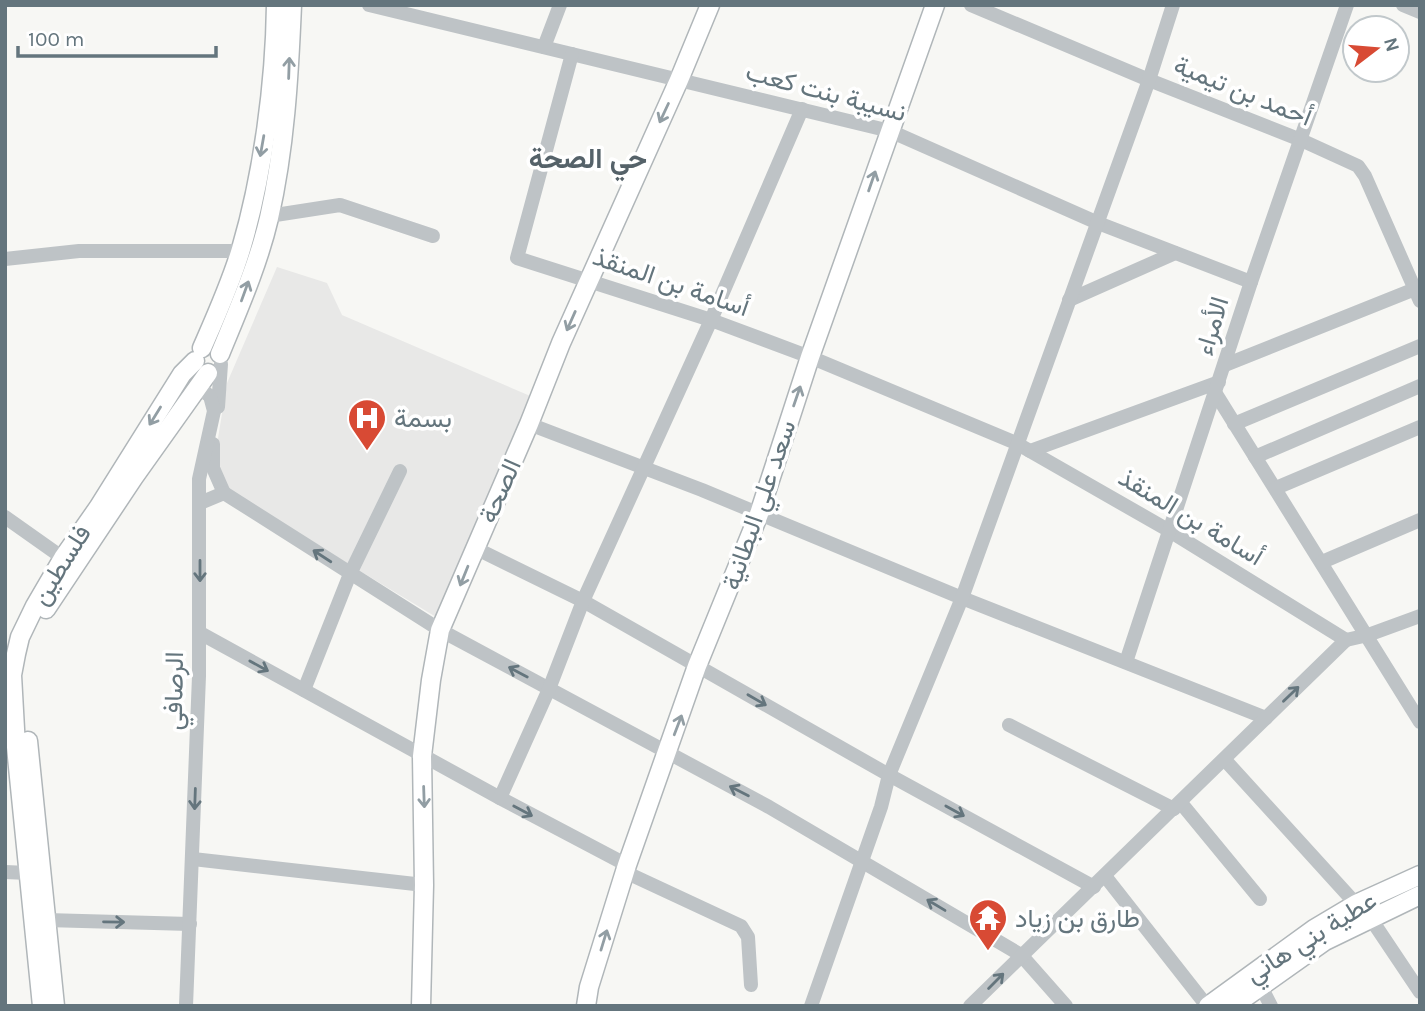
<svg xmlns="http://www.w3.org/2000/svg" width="1425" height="1011" font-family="Karla,Vazirmatn,sans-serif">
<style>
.built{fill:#e8e8e7}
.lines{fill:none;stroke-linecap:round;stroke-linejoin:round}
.major-casing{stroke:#b0b6b9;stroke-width:21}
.minor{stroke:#bec3c6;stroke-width:14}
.major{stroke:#fff;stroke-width:18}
.oneway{stroke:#929ea4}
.oneway2{stroke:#64757d}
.labels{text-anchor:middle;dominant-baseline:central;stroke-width:7;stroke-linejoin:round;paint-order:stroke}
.street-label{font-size:26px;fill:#64757d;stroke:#fff}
.poi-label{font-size:26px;fill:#64757d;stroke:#fff;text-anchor:start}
.neighbourhood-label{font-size:28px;font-weight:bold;fill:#556269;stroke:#fff}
</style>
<rect width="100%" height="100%" fill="#f7f7f4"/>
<path class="built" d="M277,267L327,283L342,315L542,401L446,623L211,481L227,383Z"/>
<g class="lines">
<defs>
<g id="major">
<path d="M202,348C216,316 231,283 241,249C263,174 275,83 276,5"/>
<path d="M220,354C238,310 258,265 269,218C285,148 289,76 292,5"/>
<path d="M46,609L134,477L208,373"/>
<path d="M28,741L55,1006"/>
<path d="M42,1006L16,747L12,675L16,654L20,637L35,606L63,558L98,508L182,374L195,361"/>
<path d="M421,1006L424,885L422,756L431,680L440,630L529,424L561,343L679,80L710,5"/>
<path d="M586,1006L589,987L627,865L697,666L759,514L810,357L935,5"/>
<path d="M1208,1006L1314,929L1356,904L1420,875"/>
<path d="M1233,1006L1325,941L1420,895"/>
</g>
</defs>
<use href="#major" class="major-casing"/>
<g class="minor">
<path d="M369,5L890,131L1098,223L1251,282"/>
<path d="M971,5L1149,80L1301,140L1358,166L1365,176L1420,301"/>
<path d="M1403,5L1420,12"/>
<path d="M544,47L560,5"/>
<path d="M572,54L517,258L711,320L810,357L1016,443L1168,530L1346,640"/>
<path d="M269,216L340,205L433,236"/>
<path d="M5,259L79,251H241"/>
<path d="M1069,300L1175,253"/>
<path d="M1225,365L1420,287"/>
<path d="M1216,394L1420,722"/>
<path d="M218,407L221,364"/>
<path d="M529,424L702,490L962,598L1266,718"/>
<path d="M1234,424L1420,346"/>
<path d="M213,444V468L224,493"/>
<path d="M1030,451L1219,382"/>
<path d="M1255,457L1420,386"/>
<path d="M1276,488L1420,427"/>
<path d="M200,503L224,493L440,630L769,807L1021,955L1066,1006"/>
<path d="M5,517L63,558"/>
<path d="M475,548L583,601L889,775L1094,887"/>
<path d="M1322,562L1420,520"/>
<path d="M200,633L500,798L627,865"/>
<path d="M1346,640L1368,635L1420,616"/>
<path d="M1126,662L1251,282L1347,5"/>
<path d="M304,690L350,574L400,471"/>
<path d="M1009,725L1174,809"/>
<path d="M1225,760L1356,904"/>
<path d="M500,798L549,689L583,601L711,320L802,109"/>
<path d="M1181,803L1260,899"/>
<path d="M193,859L424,885"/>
<path d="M5,872L28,873"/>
<path d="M625,872L741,926L748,937L751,985"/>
<path d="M1105,876L1207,1006"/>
<path d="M1371,919L1420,992"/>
<path d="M46,920L190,924"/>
<path d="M1257,979L1271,1006"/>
<path d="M186,1006L199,676V479L214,411L210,396L197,387"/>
<path d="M811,1006L881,807L889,775L962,598L1149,80L1173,5"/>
<path d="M970,1006L1346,640"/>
</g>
<use href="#major" class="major"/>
</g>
<defs><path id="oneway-shaft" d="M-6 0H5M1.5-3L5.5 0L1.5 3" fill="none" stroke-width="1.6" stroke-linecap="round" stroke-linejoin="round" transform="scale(1.75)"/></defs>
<g class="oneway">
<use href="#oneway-shaft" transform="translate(289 68) rotate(-88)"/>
<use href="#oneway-shaft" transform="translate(664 113) rotate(115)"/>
<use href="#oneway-shaft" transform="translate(262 146) rotate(100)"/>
<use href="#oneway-shaft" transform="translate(872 181) rotate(-71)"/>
<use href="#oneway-shaft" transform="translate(245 291) rotate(-70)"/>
<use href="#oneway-shaft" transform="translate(571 321) rotate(114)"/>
<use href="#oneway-shaft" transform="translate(797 396) rotate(-71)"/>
<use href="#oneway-shaft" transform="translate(155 416) rotate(122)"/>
<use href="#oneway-shaft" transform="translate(464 576) rotate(112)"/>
<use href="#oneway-shaft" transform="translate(678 725) rotate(-69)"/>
<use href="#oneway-shaft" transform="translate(424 797) rotate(88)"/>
<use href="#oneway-shaft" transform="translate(604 940) rotate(-73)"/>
</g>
<g class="oneway2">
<use href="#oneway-shaft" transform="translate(322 556) rotate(-147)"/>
<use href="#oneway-shaft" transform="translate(200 571) rotate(90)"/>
<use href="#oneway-shaft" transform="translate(259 666) rotate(29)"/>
<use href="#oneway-shaft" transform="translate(518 672) rotate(-152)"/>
<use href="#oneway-shaft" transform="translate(1291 694) rotate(-44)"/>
<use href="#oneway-shaft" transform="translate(757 700) rotate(30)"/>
<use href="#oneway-shaft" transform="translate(739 791) rotate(-153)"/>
<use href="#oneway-shaft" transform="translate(195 799) rotate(92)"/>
<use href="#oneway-shaft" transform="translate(523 811) rotate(28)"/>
<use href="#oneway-shaft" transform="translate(955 811) rotate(29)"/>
<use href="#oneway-shaft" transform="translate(936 905) rotate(-149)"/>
<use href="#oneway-shaft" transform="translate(114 922) rotate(1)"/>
<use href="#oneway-shaft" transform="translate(996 981) rotate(-45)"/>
</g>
<defs>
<symbol id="hospital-pin" viewBox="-11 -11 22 30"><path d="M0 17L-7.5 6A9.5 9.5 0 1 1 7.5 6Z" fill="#d84a34" stroke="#fff"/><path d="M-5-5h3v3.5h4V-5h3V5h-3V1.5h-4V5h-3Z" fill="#fff"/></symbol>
<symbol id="temple-pin" viewBox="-11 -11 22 30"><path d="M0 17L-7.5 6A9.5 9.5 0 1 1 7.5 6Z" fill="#d84a34" stroke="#fff"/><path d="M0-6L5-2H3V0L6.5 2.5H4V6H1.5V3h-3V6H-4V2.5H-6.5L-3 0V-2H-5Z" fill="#fff"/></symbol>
</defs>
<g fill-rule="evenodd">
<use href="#hospital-pin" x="345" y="396" width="44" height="60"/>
<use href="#temple-pin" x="966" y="896" width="44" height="60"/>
</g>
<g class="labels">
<g class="street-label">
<text transform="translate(1243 91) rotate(22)">أحمد بن تيمية</text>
<text transform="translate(826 92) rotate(15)">نسيبة بنت كعب</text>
<text transform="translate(671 282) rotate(19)">أسامة بن المنقذ</text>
<text transform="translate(1212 326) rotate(-73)">الأمراء</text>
<text transform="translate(500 491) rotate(-66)">الصحة</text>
<text transform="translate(759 505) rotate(-71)">سعد علي البطانية</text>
<text transform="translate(1191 517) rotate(31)">أسامة بن المنقذ</text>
<text transform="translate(61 565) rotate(-58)">فلسطين</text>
<text transform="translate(174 691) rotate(-89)">الرصافي</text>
<text transform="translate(1311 937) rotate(-32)">عطية بني هاني</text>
</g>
<g class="poi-label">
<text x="394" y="418">بسمة</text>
<text x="1015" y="918">طارق بن زياد</text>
</g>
<g class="neighbourhood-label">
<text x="588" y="158">حي الصحة</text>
</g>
</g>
<rect width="1425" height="1011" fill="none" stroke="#64757d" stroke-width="14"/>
<g transform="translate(1376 49) rotate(74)"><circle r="33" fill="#ffffff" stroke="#c1c8cb" stroke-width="2"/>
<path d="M0-5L12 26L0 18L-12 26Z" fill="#d84a34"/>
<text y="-10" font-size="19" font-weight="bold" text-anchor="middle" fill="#64757d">N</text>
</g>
<path d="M18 46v10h198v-10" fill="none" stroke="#64757d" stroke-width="3.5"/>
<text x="28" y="46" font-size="21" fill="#64757d" stroke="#ffffff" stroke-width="5" paint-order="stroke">100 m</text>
</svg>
